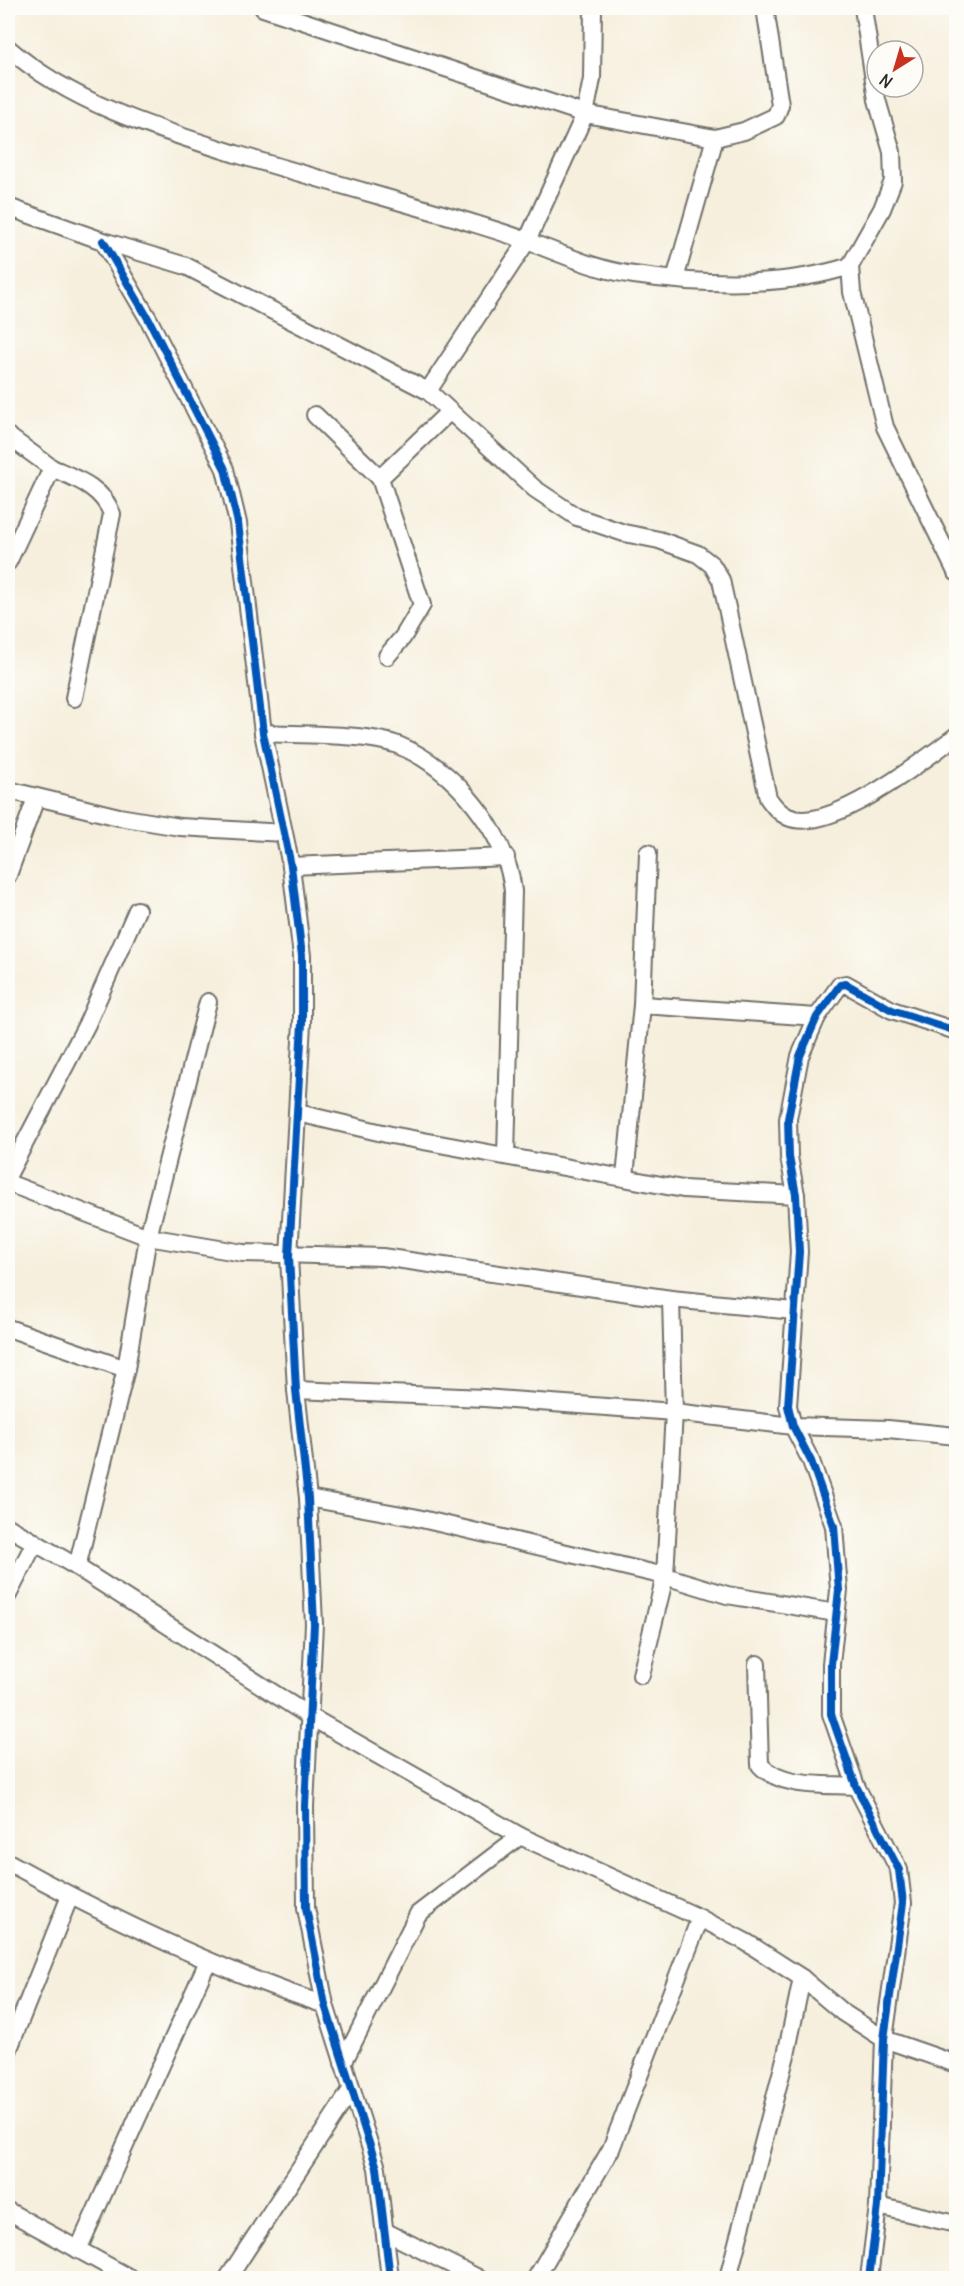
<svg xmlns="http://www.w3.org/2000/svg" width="964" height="2286" font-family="Delius,sans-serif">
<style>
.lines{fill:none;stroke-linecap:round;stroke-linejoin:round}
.minor-casing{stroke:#727069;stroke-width:20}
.minor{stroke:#fff;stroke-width:16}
.cycleway-casing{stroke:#fdfcf7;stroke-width:11}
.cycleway{stroke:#0057b8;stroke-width:8}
</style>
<rect width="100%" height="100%" fill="#fdfcf7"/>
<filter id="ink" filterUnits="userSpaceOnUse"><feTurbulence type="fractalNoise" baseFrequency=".0167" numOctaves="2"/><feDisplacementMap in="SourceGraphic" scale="12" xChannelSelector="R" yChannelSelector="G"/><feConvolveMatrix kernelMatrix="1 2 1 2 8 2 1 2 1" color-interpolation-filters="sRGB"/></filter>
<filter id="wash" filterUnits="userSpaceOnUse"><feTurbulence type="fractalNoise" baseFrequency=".008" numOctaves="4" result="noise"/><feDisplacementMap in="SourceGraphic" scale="24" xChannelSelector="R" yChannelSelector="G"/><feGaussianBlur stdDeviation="1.35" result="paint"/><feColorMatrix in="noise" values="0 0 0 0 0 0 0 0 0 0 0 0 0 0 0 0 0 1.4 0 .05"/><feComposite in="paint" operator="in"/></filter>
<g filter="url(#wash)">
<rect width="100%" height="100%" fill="#f6efdd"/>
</g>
<g filter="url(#ink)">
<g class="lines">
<defs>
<g id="minor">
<path d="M263,8L585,114L715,138L744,131L776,116L780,105L765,8"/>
<path d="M863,8L877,100L892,152L893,181L882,209L850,266L852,292L885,427L956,572"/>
<path d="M8,48C71,103 156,129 236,154C308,176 381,196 453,217C478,225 503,232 527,241C562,254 596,270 634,275C704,285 782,288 850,266"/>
<path d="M8,207L103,241L186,266L428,391L535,489L577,517L624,533L659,540L698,554L712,565L721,580L768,798C774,806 779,813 788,817C829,835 924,760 956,736"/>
<path d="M103,241L149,320L225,469L238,523L263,733L291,866L302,956V1023L289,1256L296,1390L308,1498L314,1624L305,1806L306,1908L325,2005L377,2168L390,2278"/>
<path d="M675,279L715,138"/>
<path d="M428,391L527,241L585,114L592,79L593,8"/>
<path d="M315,415L380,478"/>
<path d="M8,436L52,468L8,562"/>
<path d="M52,468C77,479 102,487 112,514L74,698"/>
<path d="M387,656L403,637L422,605L380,478L450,411"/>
<path d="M263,733C299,735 369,733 400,746C454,768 507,833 513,891L506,1156"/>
<path d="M8,790L119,817L180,827L284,833"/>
<path d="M291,866L506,857"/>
<path d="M8,875L36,798"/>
<path d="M642,1005L648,853"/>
<path d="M298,1113L391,1135L683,1189L796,1195"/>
<path d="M8,1175L87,1024L137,910"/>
<path d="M625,1177L642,1005L817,1017"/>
<path d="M8,1183L148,1237L243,1253L382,1257L671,1299L794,1311"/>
<path d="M8,1328L126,1369"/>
<path d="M296,1390L484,1398L674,1412L793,1426L888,1429L956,1436"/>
<path d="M308,1498L413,1517L665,1576L727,1595L836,1613"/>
<path d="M8,1527L77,1567L309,1716L520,1836L700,1918L746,1942L802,1978L842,2012L884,2039L956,2064"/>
<path d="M77,1567L126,1369L148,1237L208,1002"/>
<path d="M8,1595L35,1542"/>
<path d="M757,1664L760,1765C782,1789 826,1784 856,1786"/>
<path d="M641,1675L665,1576L674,1412L671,1299"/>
<path d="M8,1862C109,1918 214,1968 325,2005"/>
<path d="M8,2051L70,1896"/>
<path d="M343,2063L418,1914L520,1836"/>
<path d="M878,2206L956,2224"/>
<path d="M8,2211L130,2278"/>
<path d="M386,2232L478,2278"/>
<path d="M78,2250L208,1961"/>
<path d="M228,2278L351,2090"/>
<path d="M536,2278L611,2149L700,1918"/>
<path d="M728,2278L786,2055L802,1978"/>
<path d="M869,2278L878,2206L884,2039L903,1903L899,1870L856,1786L831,1714V1664L839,1590L834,1526L811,1461L793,1426L788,1406L799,1252L796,1195L789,1157L788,1119L800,1056L817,1017L840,985L846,984L892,1010L956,1031"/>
</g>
</defs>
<use href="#minor" class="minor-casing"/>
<use href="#minor" class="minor"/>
<defs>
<g id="cycleway">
<path d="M103,241L149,320L225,469L238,523L263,733L291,866L302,956V1023L289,1256L296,1390L308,1498L314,1624L305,1806L306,1908L325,2005L377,2168L390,2278"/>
<path d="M869,2278L878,2206L884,2039L903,1903L899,1870L856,1786L831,1714V1664L839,1590L834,1526L811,1461L793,1426L788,1406L799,1252L796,1195L789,1157L788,1119L800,1056L817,1017L840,985L846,984L892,1010L956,1031"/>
</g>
</defs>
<use href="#cycleway" class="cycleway-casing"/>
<use href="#cycleway" class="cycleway"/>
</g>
</g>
<rect width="964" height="2286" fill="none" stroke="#fdfcf7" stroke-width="30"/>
<g transform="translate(895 69) rotate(217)"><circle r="28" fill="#fdfcf7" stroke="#a9a8a5" stroke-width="1.5"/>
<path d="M0-4.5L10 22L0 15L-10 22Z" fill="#c8321e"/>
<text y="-9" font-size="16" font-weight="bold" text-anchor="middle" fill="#2b2b2b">N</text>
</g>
</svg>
